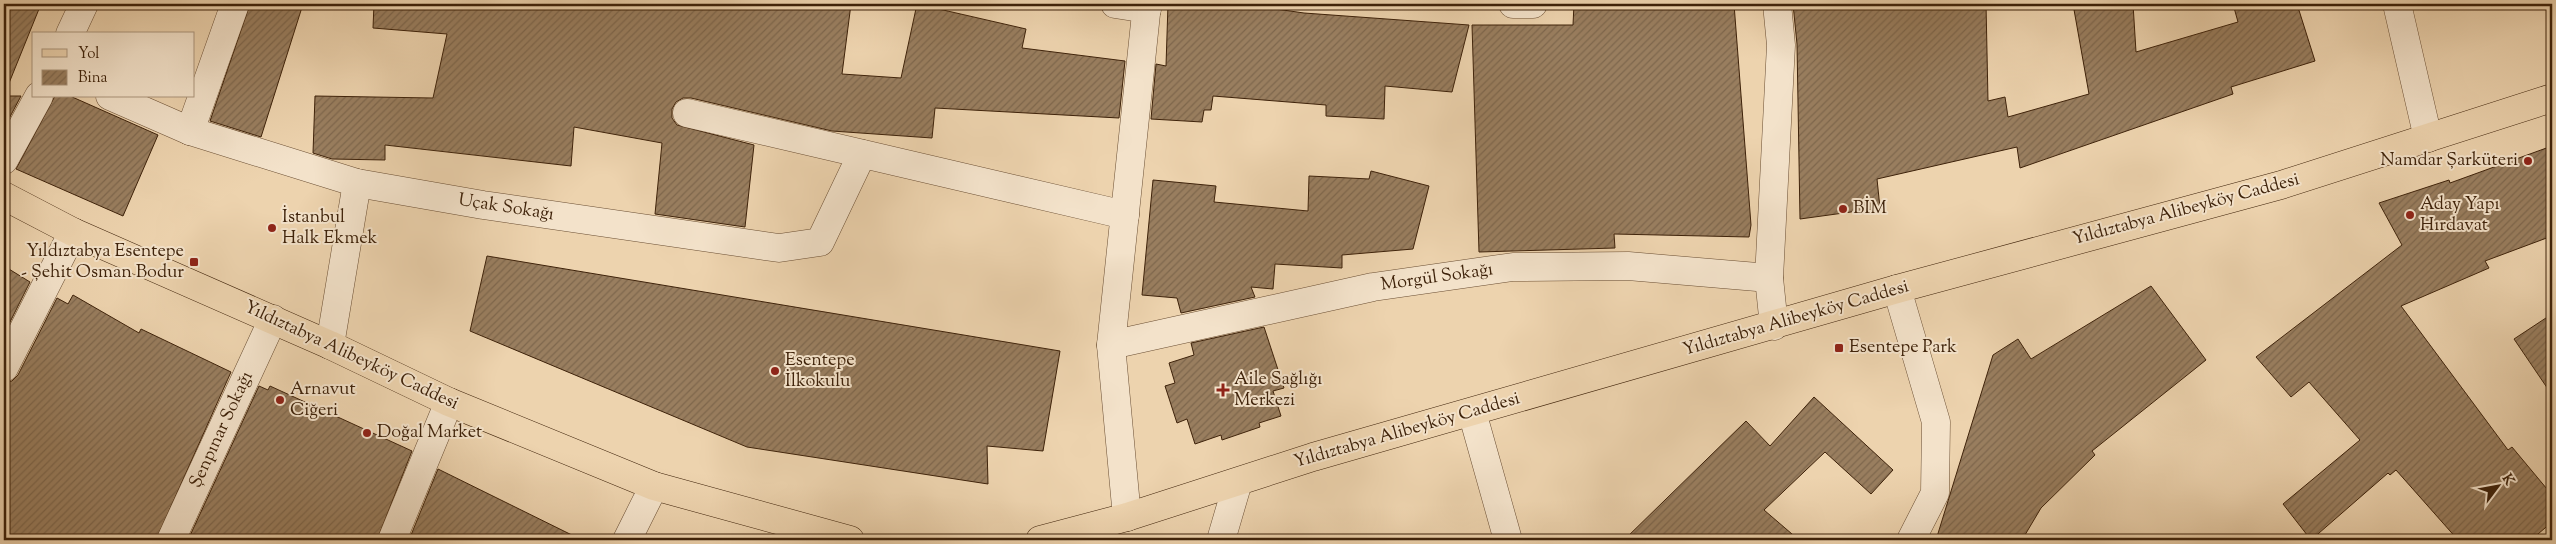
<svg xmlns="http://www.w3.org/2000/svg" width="2556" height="544" font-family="'Sorts Mill Goudy',serif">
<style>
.building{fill:url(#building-hatch);stroke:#3e220a}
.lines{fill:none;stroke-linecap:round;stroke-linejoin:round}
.minor-casing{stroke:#6a4e33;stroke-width:29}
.major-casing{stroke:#3e220a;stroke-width:29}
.minor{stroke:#f3e2ca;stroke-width:28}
.major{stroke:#edd3ae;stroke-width:28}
.poi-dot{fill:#8f2418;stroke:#f3e2ca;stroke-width:2}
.labels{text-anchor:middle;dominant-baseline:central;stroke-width:4;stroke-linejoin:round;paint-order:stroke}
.poi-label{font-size:18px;fill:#3e220a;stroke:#f3e2ca;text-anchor:start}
.street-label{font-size:18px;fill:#3e220a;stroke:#f3e2ca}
</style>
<defs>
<pattern id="building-hatch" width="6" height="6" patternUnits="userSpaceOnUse" patternTransform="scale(1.25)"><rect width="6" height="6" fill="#997e5f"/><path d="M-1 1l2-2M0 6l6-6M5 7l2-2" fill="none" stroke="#7e674d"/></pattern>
</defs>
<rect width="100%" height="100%" fill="#edd3ae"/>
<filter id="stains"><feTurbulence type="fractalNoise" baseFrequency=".004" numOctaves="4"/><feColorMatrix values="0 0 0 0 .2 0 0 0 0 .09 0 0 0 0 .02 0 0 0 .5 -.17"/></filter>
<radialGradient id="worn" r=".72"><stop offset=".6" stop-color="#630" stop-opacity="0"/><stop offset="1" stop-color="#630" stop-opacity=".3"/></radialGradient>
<g class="building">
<path d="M4,4H41L5,93H4Z"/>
<path d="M250,4H303L261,137L210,121Z"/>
<path d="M374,4H851L842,74L901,78L917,4L1026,29L1022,48L1125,61L1119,118L935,108L932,138L832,131L691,98H683L676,102L672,109V118L677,125L754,145L745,227L655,214L662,143L574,127L571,166L385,145V160L332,159L313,153L315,96L433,98L447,34L373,28Z"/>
<path d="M1168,4H1241L1304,13L1469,25L1452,92L1385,86L1384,119L1326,116V105L1213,96L1211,110H1204L1202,122L1151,119L1156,64L1166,66Z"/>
<path d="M1574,4H1734L1751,225L1749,237L1614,234L1615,248L1479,252L1472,25H1573Z"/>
<path d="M1793,4H1986L1988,101L2005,97L2008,117L2089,94L2073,4H2133L2136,52L2238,22L2233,4H2297L2315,61L2231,87L2233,94L2020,168L2017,147L1877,179L1880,208L1800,219L1797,44Z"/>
<path d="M4,96H21L4,128Z"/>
<path d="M55,96H70L158,135L123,216L16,169Z"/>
<path d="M2552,146V236L2485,261L2489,268L2401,306L2508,450L2512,447L2552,495V522L2531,540H2458L2396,470L2390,475L2388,473L2311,540L2283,504L2360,440L2309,382L2291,397L2256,357L2402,245L2379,203L2449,180L2450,183Z"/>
<path d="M1371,171L1429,186L1413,249L1342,255V268L1275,264L1273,289L1251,287L1255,297L1181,313L1177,298L1142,295L1153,180L1216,186L1214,202L1308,211L1309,176L1369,179Z"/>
<path d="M487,256L1060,351L1043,451L987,446L988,484L747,447L470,331Z"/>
<path d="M4,266L30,282L4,334Z"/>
<path d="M2151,286L2206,360L2092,451L2095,455L2041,508L2022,540H1936L1993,355L2018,339L2031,359Z"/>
<path d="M73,295L139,333L141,329L231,372L156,540H4V383L12,381L18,375L57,298L68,304Z"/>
<path d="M2552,314V395L2514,339Z"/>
<path d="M1264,327L1284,388L1273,391L1281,416L1259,423L1260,427L1222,440L1221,435L1195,444L1187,419L1177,423L1165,386L1175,383L1169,363L1194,355L1191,343Z"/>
<path d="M259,386L268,390L270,386L412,451L377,540H188Z"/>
<path d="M1814,397L1893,470L1871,494L1825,452L1764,510L1799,540H1624L1746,421L1770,446Z"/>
<path d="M438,469L582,540H409Z"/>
</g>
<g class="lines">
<defs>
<g id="minor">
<path d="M1115,4L1147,9"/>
<path d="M1513,4H1533"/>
<path d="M2397,4L2428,138"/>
<path d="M70,34L84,4"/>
<path d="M110,96L190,131L357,183L483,205L779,248L820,242L862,154"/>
<path d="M687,113L1125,215"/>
<path d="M190,131L235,4"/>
<path d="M4,160L39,96"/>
<path d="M1897,289L1936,422L1935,493L1911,540"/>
<path d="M1774,326L1769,278L1781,45L1777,4"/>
<path d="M330,345L357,183"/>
<path d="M1111,345L1373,287L1513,267L1628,266L1769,278"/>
<path d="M4,368L73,232"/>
<path d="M1472,412L1508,540"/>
<path d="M1127,517L1111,345L1147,4"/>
<path d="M171,540L273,319"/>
<path d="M392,540L449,402"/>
<path d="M627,540L654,486"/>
<path d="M1221,540L1238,482"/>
</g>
<g id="major">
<path d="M4,196L73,232L330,345L449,402L654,486L850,540"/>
<path d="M1040,540L1127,517L1313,457L1897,289L2281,185L2552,98"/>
</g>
</defs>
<use href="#minor" class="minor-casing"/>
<use href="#major" class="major-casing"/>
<use href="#minor" class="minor"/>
<use href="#major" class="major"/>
</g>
<g class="poi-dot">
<circle cx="2528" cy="161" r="5"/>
<circle cx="1843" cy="209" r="5"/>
<circle cx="2410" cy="215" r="5"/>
<circle cx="272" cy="228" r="5"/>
<rect x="189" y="257" width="10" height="10" rx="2.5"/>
<rect x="1834" y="343" width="10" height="10" rx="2.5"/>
<circle cx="775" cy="371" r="5"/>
<path d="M1220.5 382.5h5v5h5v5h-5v5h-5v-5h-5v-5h5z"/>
<circle cx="280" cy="400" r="5"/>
<circle cx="367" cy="433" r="5"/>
</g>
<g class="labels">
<g class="poi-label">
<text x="2518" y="161" text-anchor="end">Namdar Şarküteri</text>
<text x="2420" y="205">Aday Yapı<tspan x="2420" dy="21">Hırdavat</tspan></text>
<text x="1853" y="209">BİM</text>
<text x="282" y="218">İstanbul<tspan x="282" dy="21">Halk Ekmek</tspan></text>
<text x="184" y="252" text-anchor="end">Yıldıztabya Esentepe<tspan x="184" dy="21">- Şehit Osman Bodur</tspan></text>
<text x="1849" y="348">Esentepe Park</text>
<text x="785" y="361">Esentepe<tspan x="785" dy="21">İlkokulu</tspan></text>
<text x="1234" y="380">Aile Sağlığı<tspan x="1234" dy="21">Merkezi</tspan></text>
<text x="290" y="390">Arnavut<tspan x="290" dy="21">Ciğeri</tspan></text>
<text x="377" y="433">Doğal Market</text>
</g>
<g class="street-label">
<text transform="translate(506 208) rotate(9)">Uçak Sokağı</text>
<text transform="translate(2186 210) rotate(-15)">Yıldıztabya Alibeyköy Caddesi</text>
<text transform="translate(1437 278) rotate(-8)">Morgül Sokağı</text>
<text transform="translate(1796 319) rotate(-16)">Yıldıztabya Alibeyköy Caddesi</text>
<text transform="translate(351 356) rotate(25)">Yıldıztabya Alibeyköy Caddesi</text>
<text transform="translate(222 430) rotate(-65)">Şenpınar Sokağı</text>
<text transform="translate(1407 431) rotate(-16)">Yıldıztabya Alibeyköy Caddesi</text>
</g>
</g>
<rect width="2556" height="544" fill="none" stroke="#edd3ae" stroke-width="20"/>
<rect x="5" y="5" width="2546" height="534" fill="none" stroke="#3e220a" stroke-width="2.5"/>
<rect x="10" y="10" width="2536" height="524" fill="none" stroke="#3e220a"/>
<rect x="32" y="32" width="162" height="65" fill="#f3e2ca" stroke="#ab957d"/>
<rect x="42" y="49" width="25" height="8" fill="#edd3ae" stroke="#ab957d"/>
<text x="78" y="58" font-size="15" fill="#3e220a">Yol</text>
<rect x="42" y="70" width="25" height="15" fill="url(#building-hatch)" stroke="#ab957d"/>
<text x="78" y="82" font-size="15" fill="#3e220a">Bina</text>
<g transform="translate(2498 486) rotate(58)" stroke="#f3e2ca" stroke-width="4" paint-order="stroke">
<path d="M0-4L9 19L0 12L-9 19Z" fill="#3e220a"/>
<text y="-8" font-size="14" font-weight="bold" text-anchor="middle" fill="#3e220a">K</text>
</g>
<rect width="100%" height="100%" filter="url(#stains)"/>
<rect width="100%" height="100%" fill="url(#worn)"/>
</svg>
